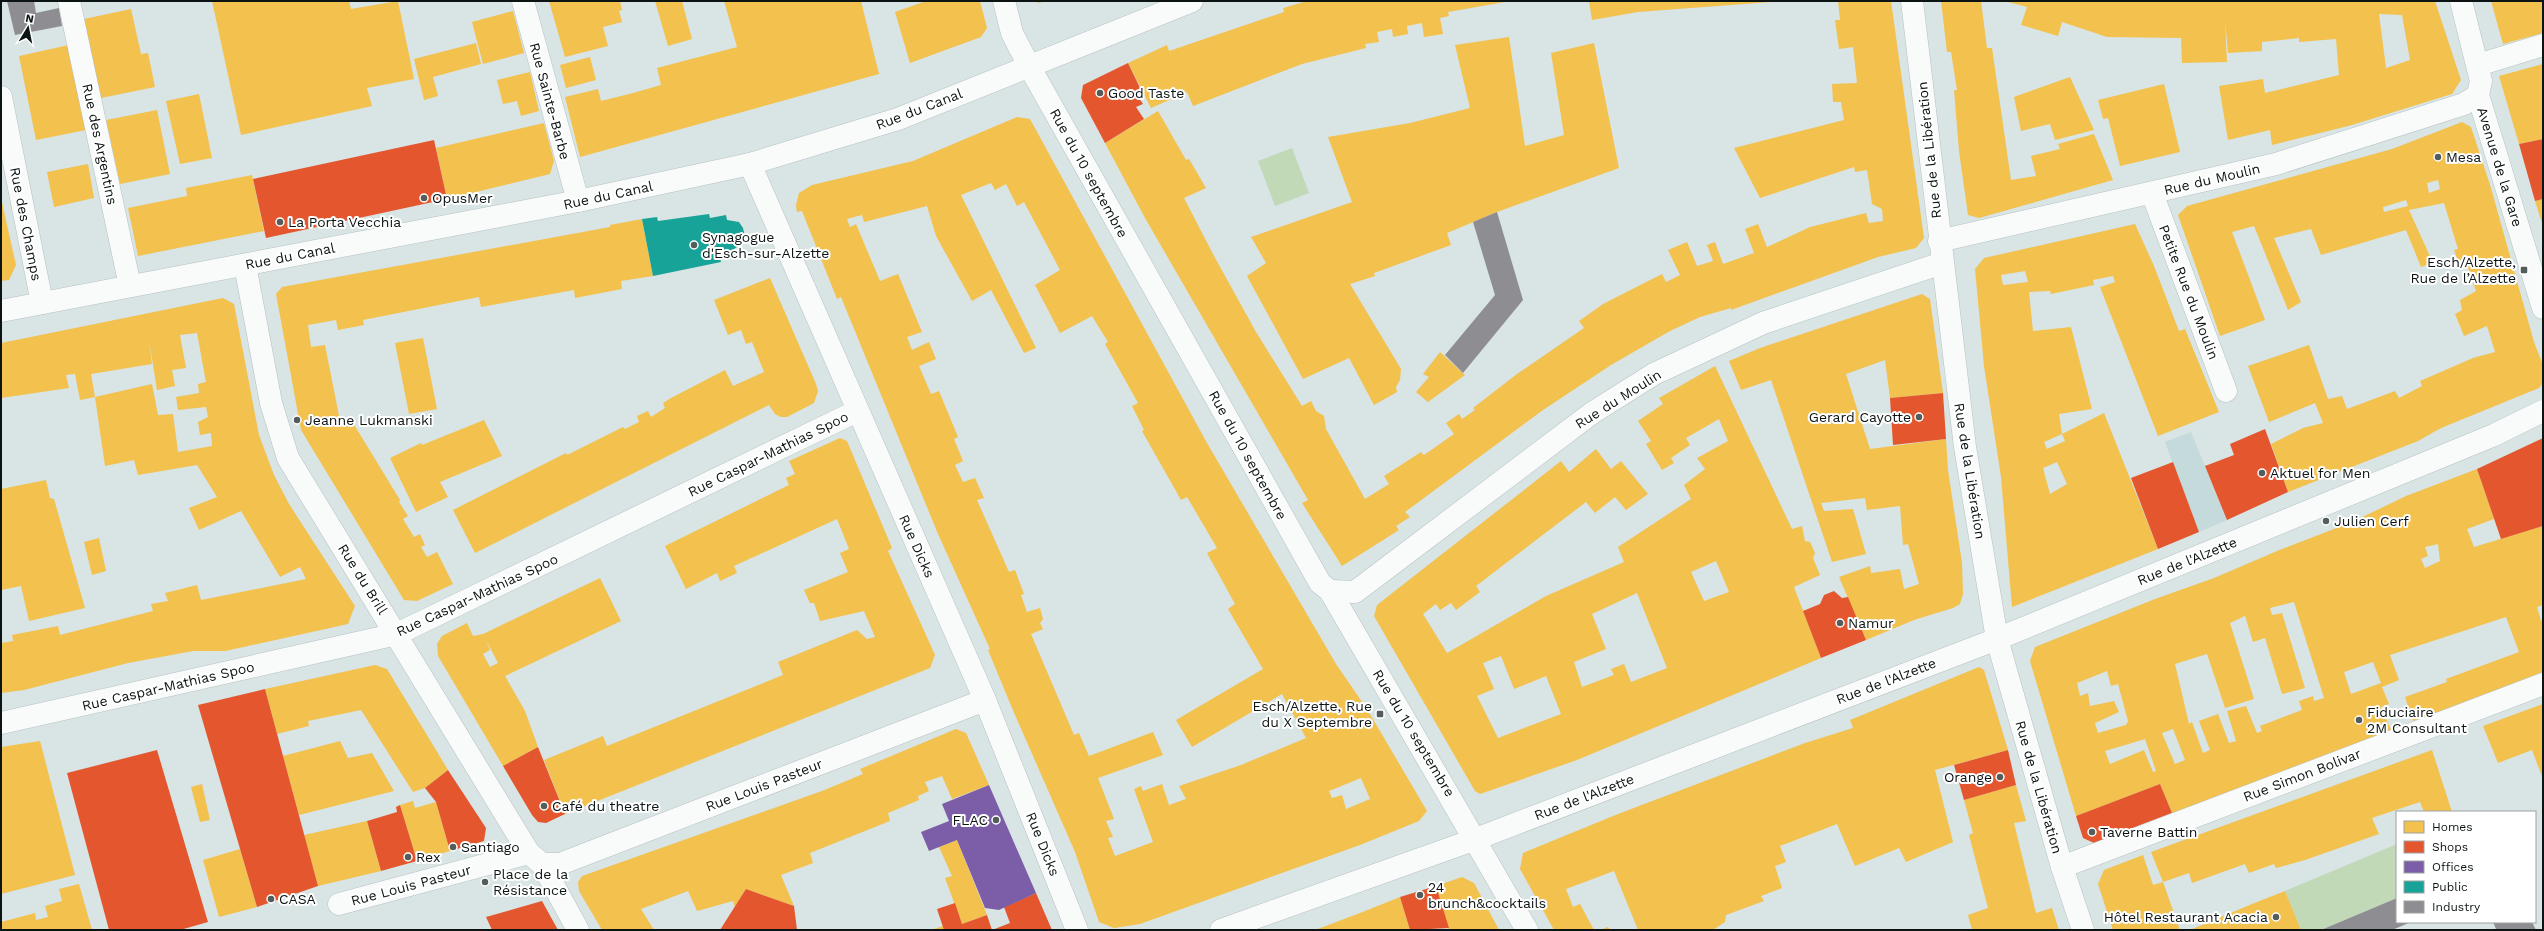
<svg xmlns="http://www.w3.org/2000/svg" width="2544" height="931" font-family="'Work Sans',sans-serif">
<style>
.built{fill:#c5dadb}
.green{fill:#c2d9b8}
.homes{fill:#f2c14e;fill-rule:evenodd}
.shops{fill:#e4572e}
.offices{fill:#7b5ea7}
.public{fill:#17a398}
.industry{fill:#8d8d92}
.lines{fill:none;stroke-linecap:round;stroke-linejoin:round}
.pedestrian-casing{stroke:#b7c0c0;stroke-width:23}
.minor-casing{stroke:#b7c0c0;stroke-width:23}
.pedestrian{stroke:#f9fbfb;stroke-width:22}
.minor{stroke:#f9fbfb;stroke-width:22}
.poi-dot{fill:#545c5c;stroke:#fff;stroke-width:1.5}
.labels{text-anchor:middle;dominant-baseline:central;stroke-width:4;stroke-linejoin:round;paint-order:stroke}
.poi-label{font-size:14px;fill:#0c1313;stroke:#fff;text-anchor:start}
.street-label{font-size:14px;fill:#0c1313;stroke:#fff}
</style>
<rect width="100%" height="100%" fill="#d9e4e4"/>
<path class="built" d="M2191,432L2227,520L2199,532L2165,442Z"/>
<g class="green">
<path d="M1292,148L1309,193L1275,206L1258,161Z"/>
<path d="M2397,844V898L2321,930H2301L2285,891Z"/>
</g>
<g class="homes">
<path d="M212,1H349L351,9L398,1L414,79L367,88L372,106L241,135Z"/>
<path d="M549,1H620L622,10L619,11L622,22L603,27L608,46L565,57Z"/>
<path d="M655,1H682L692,39L668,46Z"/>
<path d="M724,1H861L879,74L580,157L565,97L598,89L601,101L633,93L661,85L657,68L737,47Z"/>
<path d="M926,1H980L987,28L981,37L910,63L895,12Z"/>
<path d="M1033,1H1045L1039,3Z"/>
<path d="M1307,1H1505V2L1448,12L1449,16L1440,18L1443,34L1424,37L1422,23L1407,26L1408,34L1393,37L1392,29L1377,32L1379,42L1365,44L1366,48L1302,64L1193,106L1187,92L1151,108L1128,63L1167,45L1169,51L1284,12L1283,8Z"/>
<path d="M1589,1H1771V2L1638,12L1592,20Z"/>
<path d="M1838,1H1891L1924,238L1916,248L1878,257L1731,310V308L1700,317L1670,331L1611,365L1543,410L1405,512L1410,517L1396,526L1399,530L1342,566L1302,503L1308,500L1145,218L1105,143L1158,111L1186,160L1189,159L1206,188L1184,198L1214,256L1256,332L1302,406L1311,401L1316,411L1324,416L1326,429L1365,499L1389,484L1384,476L1421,452L1424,455L1454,434L1446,423L1459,414L1462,419L1475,410L1473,408L1517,374L1584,328L1579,321L1603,304L1662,274L1666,282L1680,275L1668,250L1687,242L1697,266L1713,261L1707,245L1715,242L1723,264L1754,253L1745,229L1758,224L1767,247L1810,227L1866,213L1869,223L1883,221L1882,209L1872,204L1867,170L1855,172L1854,167L1760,198L1734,148L1844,120L1841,102H1833L1832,84L1857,83L1853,47L1839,49L1835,20H1840Z"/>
<path d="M1941,1H1981L1987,48H1992L2011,180L2036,176L2031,156L2060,149L2058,144L2094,134L2113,180L1979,218L1968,215L1959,151L1954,90H1957L1951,52H1947Z"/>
<path d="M2004,1H2435L2461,80L2452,94L2352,125L2272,145L2270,130L2228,140L2219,86L2263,79L2265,93L2339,75L2336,39L2299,42V38L2262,42V51L2228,53L2225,20L2227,62L2182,63L2181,38L2107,37L2062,22L2058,36L2021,25L2027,7ZM2379,14L2402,15L2410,60L2386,68Z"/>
<path d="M2491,1H2543V33L2503,44Z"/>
<path d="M131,9L141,54L148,53L155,87L101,98L84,19Z"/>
<path d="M513,11L524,53L483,64L472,22Z"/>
<path d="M1509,37L1525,146L1564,135L1551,53L1594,43L1619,168L1497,212L1447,233L1451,245L1374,273L1375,276L1350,284L1401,369L1400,380L1396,387L1397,392L1374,405L1349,358L1303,379L1247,276L1266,263L1251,237L1352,202L1328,137L1410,123L1470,108L1455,45Z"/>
<path d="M476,43L481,64L433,77L438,96L424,100L414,59Z"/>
<path d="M69,45L86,130L36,140L19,56Z"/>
<path d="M590,57L596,80L566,88L560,65Z"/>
<path d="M2543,64V139L2519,144L2499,76Z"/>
<path d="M530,72L539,111L521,116L517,101L503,104L497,80Z"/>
<path d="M2070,77L2094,130L2055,140L2050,124L2021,131L2014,97Z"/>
<path d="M2164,84L2180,152L2120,166L2108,118L2103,119L2098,100Z"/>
<path d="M199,94L212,158L180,164L166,101Z"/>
<path d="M157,110L170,174L120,184L106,120Z"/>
<path d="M1017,117L1030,119L1207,443L1336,664L1367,709L1427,811L1419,821L1360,845L1140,924L1114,928L1099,922L1075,852L1012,708L988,650L990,649L938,534L841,297L837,299L802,211L797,212L796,205L799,193L812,185L913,161ZM991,183L995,190L1006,184L1017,206L1024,202L1060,270L1035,285L1060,333L1092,316L1108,342L1105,344L1138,403L1132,406L1144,430L1142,431L1181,500L1187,497L1217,548L1207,553L1235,604L1228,609L1263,669L1176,720L1192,747L1282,694L1306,738L1241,765L1179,786L1186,799L1169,805L1162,784L1143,791L1141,786L1134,789L1153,842L1115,856L1108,838L1113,837L1106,821L1114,819L1098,778L1163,755L1153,732L1089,756L1079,733L1074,735L1031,634L1043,629L1040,623L1043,619L1040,608L1027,612L1021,595L1024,594L1015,570L1009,572L977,500L984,498L975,478L963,482L955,465L963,461L954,439L958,437L939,391L931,394L919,366L936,359L929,342L912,350L907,337L922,332L898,274L880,281L856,224L850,227L847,219L862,215L864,222L927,206L936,236L972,301L991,290L1024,353L1036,348L961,195ZM1361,778L1370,799L1346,809L1342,795L1332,798L1329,791Z"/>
<path d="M2462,122L2471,127L2491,188L2534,342L2543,365V383L2539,388L2441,428L2418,441L2288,492L2271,444L2303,428L2323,423L2315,403L2269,422L2248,366L2309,345L2328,399L2342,396L2347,409L2395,391L2399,398L2422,386L2420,381L2473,358L2495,352L2487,326L2464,336L2455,314L2462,310L2460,300L2476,291L2465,259L2458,261L2454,250L2458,249L2444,203L2409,210L2433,263L2421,267L2406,230L2321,255L2311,229L2274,238L2301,302L2288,310L2254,226L2232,232L2265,320L2220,336L2178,215L2187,206L2392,149ZM2438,180L2440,189L2429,193L2427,183ZM2406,200L2408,206L2384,212L2383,207Z"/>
<path d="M544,123L554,161L550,174L447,199L436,148Z"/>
<path d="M88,164L94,198L54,207L47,172Z"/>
<path d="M252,175L264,231L138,256L128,208L187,196L186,188Z"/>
<path d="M1,198L16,265L9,280L1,281Z"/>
<path d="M2543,199V226L2535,201Z"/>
<path d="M642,219L653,276L621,281L622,289L575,298L574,290L481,307L479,297L363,320L364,325L338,330L336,320L308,325L311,347L325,345L340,421L350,418L400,500L399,502L408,516L403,519L414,537L420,534L425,545L421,547L427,557L437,552L453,584L417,601L404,600L301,430L276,294L282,287L610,227V225Z"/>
<path d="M2135,224L2154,266L2179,331L2185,329L2219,412L2158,436L2100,287L2115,282L2113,276L2093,280L2094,285L2051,294L2050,291L2029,292L2033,331L2071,327L2092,409L2059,414L2062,434L2044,442L2047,449L2065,441L2062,434L2104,413L2158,549L2012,607L2001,477L1984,366L1975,269L1984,258ZM2025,271L2028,282L2003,285L2001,275ZM2057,462L2067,484L2050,494L2043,468Z"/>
<path d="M770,278L816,384L818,391L814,403L787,417H781L775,414L769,405L475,553L453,510L566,453L567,455L623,427L625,429L639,422L637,416L648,411L651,417L665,408L663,403L671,398L725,370L733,386L764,372L752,342L746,344L741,330L728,335L714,300Z"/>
<path d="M1922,294L1930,299L1943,393L1890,398L1885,360L1846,374L1870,449L1946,439L1948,470L1962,563L1963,594L1960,604L1953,608L1914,620L1866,640L1839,577L1870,566L1871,573L1900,569L1904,589L1919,584L1908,544L1903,545L1900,506L1867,510L1865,498L1821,503L1824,511L1853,509L1866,554L1832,562L1771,380L1741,390L1729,361L1760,348Z"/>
<path d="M223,298L234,304L259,435L274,475L289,504L355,606L348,624L225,651H193L128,663L24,690L1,693V643L13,641L12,635L58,626L60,635L153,611L151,604L168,601L165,593L197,585L201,600L306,579L300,567L280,577L241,511L199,530L189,508L217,497L197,465L138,475L134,460L105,466L95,397L152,384L158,415L173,414L178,452L212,446L211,433L200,435L198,422L208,417L206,407L178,410L176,397L199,393L198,384L206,382L197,333L180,335L186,368L172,370L175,386L157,390L149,340L152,364L91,374L95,397L80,400L75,374L66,375L69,388L1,398V343Z"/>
<path d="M423,338L437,409L409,414L395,343Z"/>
<path d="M1440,352L1465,375L1428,402L1416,392L1429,377L1423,374Z"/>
<path d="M1715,366L1792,529L1802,526L1805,541L1810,542L1815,553L1813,558L1820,575L1794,587L1821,658L1577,760L1480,794L1475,791L1374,616L1377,605L1561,461L1569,472L1596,449L1611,469L1621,461L1648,494L1626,510L1615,497L1595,513L1586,502L1476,586L1480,592L1456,610L1451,603L1440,610L1436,604L1423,614L1447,653L1546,596L1624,562L1618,547L1691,499L1684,485L1705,469L1697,458L1728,441L1719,419L1686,438L1690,445L1671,458L1674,463L1662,470L1646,444L1651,441L1638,421L1663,404L1659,398ZM1716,561L1729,592L1704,601L1691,572ZM1637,593L1667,668L1631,682L1624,664L1611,669L1614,675L1582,687L1574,662L1606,649L1592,614ZM1501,656L1514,689L1546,676L1561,714L1498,738L1477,696L1494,689L1483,663Z"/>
<path d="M484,420L502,456L440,482L448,497L416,512L390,458L421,443L422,445Z"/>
<path d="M840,438L847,441L892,548L888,551L935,655L930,668L565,814L544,760L603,736L607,746L783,675L778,662L857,630L867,639L875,637L864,611L820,621L814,603H810L804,590L848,572L840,553L849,549L837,519L734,566L737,573L720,581L717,573L686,589L665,546L789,485L786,478L795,474L789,461Z"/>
<path d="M2477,469L2494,519L2467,529L2474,547L2543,526V605L2537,607L2541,621L2543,620V675L2413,721L2405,697L2447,682L2446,679L2519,652L2506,617L2390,655L2399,680L2382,687L2389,704L2381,707L2392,732L2172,813L2160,784L2076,816L2030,661L2035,647L2155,599L2214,578L2277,551L2352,522L2406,496ZM2438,544L2440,561L2425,568L2421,559L2428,556L2425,547ZM2294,602L2324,698L2314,701L2313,696L2299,701L2302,710L2260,726L2262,731L2257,733L2246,706L2227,711L2236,741L2229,743L2218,714L2199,721L2210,750L2203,753L2192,722L2189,724L2175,664L2207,654L2225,708L2254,699L2230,623L2245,616L2253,642L2265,638L2282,694L2305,688L2282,613L2272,615L2270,608ZM2373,662L2381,683L2351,694L2344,672ZM2107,671L2111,686L2118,684L2128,721L2126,725L2098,733L2095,723L2119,712L2114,701L2090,706L2088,693L2080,696L2077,683ZM2173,729L2185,760L2175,764L2162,733ZM2145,739L2156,771L2153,772L2144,750L2110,764L2105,751Z"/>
<path d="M46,480L50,498L54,499L85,608L29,621L21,586L1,590V489Z"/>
<path d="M99,538L106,571L92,575L84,542Z"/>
<path d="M600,578L621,621L505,676L525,711L538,747L503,766L438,656L437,644L442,636L467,623L473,636L483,634ZM486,640L498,663L490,667L483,654L490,650Z"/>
<path d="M375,665L387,669L448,770L425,788L413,792L361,710L308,721L309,726L277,734L265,689Z"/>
<path d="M1979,667L1984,670L2008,750L1935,770L1953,842L1906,862L1899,848L1855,866L1837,824L1780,846L1786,862L1775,866L1782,888L1761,896L1764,901L1726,915L1725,922L1713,930H1638L1614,871L1566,889L1573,907L1580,904L1594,930H1554L1520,869L1523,853L1618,814L1805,743L1853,728L1850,720Z"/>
<path d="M2543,704V779L2532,750L2498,763L2483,726Z"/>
<path d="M956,729L966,733L989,785L952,799L942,776L925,782L929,791L918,796L919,800L888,813L890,821L810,853L813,863L781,875L794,906L746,889L735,907L733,901L697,911L688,891L641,909L654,930H602L579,891L578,882L582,876L822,791L863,774L860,769Z"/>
<path d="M40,741L75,875L1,894V747Z"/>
<path d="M340,741L348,758L372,753L394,791L299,815L283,756Z"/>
<path d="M2432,750L2452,812H2424L2420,802L2372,818L2379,834L2305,860L2276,868L2274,864L2249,873L2245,864L2192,883L2189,873L2163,882L2151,852Z"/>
<path d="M202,784L210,820L200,822L191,787Z"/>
<path d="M2016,785L2026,821L2014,823L2036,913L2052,908L2059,930H1972L1968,915L1988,908L1969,835L1973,833L1964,800Z"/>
<path d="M413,801L415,808L436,802L450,851L417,861L400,805Z"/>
<path d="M367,821L381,871L318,886L304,835Z"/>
<path d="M957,840L987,915L962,924L945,878L952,876L939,847Z"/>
<path d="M240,849L257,907L219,917L203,860Z"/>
<path d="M2143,855L2153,885L2163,882L2180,930H2113L2098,884L2104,870Z"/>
<path d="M1462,877L1474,883L1499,930H1449L1436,886Z"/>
<path d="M79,884L92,930H1V922L35,913L36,920L48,917L45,906L62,901L59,889Z"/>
<path d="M2285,891L2301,930H2190L2252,904Z"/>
<path d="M1400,897L1410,930H1315L1360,913Z"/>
<path d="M943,926L944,930H931Z"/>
<path d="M1608,927L1610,930H1600Z"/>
</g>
<g class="shops">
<path d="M1128,63L1142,92L1137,95L1143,104L1136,107L1144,119L1105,143L1081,98L1083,85Z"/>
<path d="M2543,139V199L2535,201L2519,144Z"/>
<path d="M434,140L447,199L266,238L253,179Z"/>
<path d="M1943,393L1946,439L1893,445L1890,398Z"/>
<path d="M2265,429L2288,492L2227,520L2205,466L2234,455L2230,444Z"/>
<path d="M2543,438V526L2501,539L2477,469Z"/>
<path d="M2173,462L2199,532L2158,549L2131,478Z"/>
<path d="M1834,591L1842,598L1848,597L1866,640L1821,658L1803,611L1820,604L1824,595Z"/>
<path d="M265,689L318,886L257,907L198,705Z"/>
<path d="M538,747L565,814L546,823L538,822L532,815L503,766Z"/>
<path d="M157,750L208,922L180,930H109L67,773Z"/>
<path d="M2008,750L2016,785L1964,800L1954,765Z"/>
<path d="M448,770L486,828L484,841L450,851L436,802L425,788Z"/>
<path d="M2160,784L2172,813L2094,843L2083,838L2076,816Z"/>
<path d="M400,805L417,861L381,871L367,821L397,812L396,807Z"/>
<path d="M1436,886L1449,928L1410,930L1400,897Z"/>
<path d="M746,889L794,906L797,930H720Z"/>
<path d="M1036,893L1052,930H944L937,909L955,903L962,924L987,915L992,930L1010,923L1004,907Z"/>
<path d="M542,901L558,930H492L486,917Z"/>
</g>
<path class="offices" d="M989,785L1036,893L999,910L985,908L957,840L929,851L921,832L949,821L942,804Z"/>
<path class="public" d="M709,214L710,218L726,215L727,220L739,222L743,228L745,236L743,243L734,249L735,255L720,258L721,262L653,276L642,219L657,217L658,221Z"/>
<g class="industry">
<path d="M7,1H34L36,13L59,8L62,26L15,35Z"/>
<path d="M1497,212L1523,300L1463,373L1445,355L1495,295L1473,222Z"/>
<path d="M2397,898V922H2411L2392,930H2321Z"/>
<path d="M2493,922H2532L2536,930H2493L2496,929Z"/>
</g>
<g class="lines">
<defs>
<g id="pedestrian">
<path d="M542,864L578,930"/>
<path d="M339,904L529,853"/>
<path d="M1221,930L1476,839L1997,639L2494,435L2543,411"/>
</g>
<g id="minor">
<path d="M69,1L130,286"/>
<path d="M523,1L578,201"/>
<path d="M1004,1L1012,33L1029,66L1320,583L1330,591L1527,930"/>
<path d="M1912,1L1965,447L1997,639L2062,867L2083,930"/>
<path d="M2461,1L2481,81L2478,95L2543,308"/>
<path d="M2478,65L2543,45"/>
<path d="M1,97L42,303"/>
<path d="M750,164L985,700L1077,930"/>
<path d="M2152,193L2226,391"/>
<path d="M1939,241L2276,164L2464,104L2478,95"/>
<path d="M245,265L271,403L288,458L529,853L542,864H560L985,700"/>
<path d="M1,311L578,201L750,164L898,119L1192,1"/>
<path d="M1330,591L1355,592L1592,413L1654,374L1763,323L1942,263"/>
<path d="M1,723L397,634L857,411"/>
<path d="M2062,867L2543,684"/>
</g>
</defs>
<use href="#pedestrian" class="pedestrian-casing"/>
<use href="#minor" class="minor-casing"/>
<use href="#pedestrian" class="pedestrian"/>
<use href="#minor" class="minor"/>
</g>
<g class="poi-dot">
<circle cx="1100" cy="93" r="4"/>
<circle cx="2438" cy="157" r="4"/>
<circle cx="424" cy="198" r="4"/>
<circle cx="280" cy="222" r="4"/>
<circle cx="694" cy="245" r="4"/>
<rect x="2520" y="266" width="8" height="8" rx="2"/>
<circle cx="1919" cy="417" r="4"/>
<circle cx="297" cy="420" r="4"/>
<circle cx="2262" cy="473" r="4"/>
<circle cx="2326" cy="521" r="4"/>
<circle cx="1840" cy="623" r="4"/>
<rect x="1376" y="710" width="8" height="8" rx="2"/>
<circle cx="2359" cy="720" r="4"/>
<circle cx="2000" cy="777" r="4"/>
<circle cx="544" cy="806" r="4"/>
<circle cx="996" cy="820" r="4"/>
<circle cx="2092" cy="832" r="4"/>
<circle cx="453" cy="847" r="4"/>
<circle cx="408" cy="857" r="4"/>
<circle cx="485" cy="882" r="4"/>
<circle cx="1420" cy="895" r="4"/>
<circle cx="271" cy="899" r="4"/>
<circle cx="2276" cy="917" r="4"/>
</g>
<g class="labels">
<g class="poi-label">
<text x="1108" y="93">Good Taste</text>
<text x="2446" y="157">Mesa</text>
<text x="432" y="198">OpusMer</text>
<text x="288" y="222">La Porta Vecchia</text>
<text x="702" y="237">Synagogue<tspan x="702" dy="16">d'Esch-sur-Alzette</tspan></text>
<text x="2516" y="262" text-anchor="end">Esch/Alzette,<tspan x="2516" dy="16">Rue de l’Alzette</tspan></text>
<text x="1911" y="417" text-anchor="end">Gerard Cayotte</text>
<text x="305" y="420">Jeanne Lukmanski</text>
<text x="2270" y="473">Aktuel for Men</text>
<text x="2334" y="521">Julien Cerf</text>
<text x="1848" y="623">Namur</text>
<text x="1372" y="706" text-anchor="end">Esch/Alzette, Rue<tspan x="1372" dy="16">du X Septembre</tspan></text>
<text x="2367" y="712">Fiduciaire<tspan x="2367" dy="16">2M Consultant</tspan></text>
<text x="1992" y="777" text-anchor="end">Orange</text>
<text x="552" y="806">Café du theatre</text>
<text x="988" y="820" text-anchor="end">FLAC</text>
<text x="2100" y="832">Taverne Battin</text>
<text x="461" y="847">Santiago</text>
<text x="416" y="857">Rex</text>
<text x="493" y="874">Place de la<tspan x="493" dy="16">Résistance</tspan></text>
<text x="1428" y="887">24<tspan x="1428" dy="16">brunch&amp;cocktails</tspan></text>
<text x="279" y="899">CASA</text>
<text x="2268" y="917" text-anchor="end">Hôtel Restaurant Acacia</text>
</g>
<g class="street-label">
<text transform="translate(550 101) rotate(75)">Rue Sainte-Barbe</text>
<text transform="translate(919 109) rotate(-21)">Rue du Canal</text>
<text transform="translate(100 144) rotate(78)">Rue des Argentins</text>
<text transform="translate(1929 150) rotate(-96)">Rue de la Libération</text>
<text transform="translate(2500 167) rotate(73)">Avenue de la Gare</text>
<text transform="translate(1089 173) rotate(61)">Rue du 10 septembre</text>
<text transform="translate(2212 179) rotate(-13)">Rue du Moulin</text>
<text transform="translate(608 195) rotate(-12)">Rue du Canal</text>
<text transform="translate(26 224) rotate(79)">Rue des Champs</text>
<text transform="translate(290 256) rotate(-11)">Rue du Canal</text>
<text transform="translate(2189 292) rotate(69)">Petite Rue du Moulin</text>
<text transform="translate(1618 399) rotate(-32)">Rue du Moulin</text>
<text transform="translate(768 454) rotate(-26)">Rue Caspar-Mathias Spoo</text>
<text transform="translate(1248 455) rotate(61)">Rue du 10 septembre</text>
<text transform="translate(1970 471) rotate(81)">Rue de la Libération</text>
<text transform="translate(917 546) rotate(66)">Rue Dicks</text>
<text transform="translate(2187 561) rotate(-22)">Rue de l'Alzette</text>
<text transform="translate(363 579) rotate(58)">Rue du Brill</text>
<text transform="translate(477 595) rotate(-25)">Rue Caspar-Mathias Spoo</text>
<text transform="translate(1886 681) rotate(-21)">Rue de l'Alzette</text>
<text transform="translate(168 686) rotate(-13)">Rue Caspar-Mathias Spoo</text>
<text transform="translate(1414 733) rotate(59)">Rue du 10 septembre</text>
<text transform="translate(2302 775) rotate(-21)">Rue Simon Bolivar</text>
<text transform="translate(764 785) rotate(-21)">Rue Louis Pasteur</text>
<text transform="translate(2039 787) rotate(74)">Rue de la Libération</text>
<text transform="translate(1584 797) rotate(-21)">Rue de l'Alzette</text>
<text transform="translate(1043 844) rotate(68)">Rue Dicks</text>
<text transform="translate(411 885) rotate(-15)">Rue Louis Pasteur</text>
</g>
</g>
<rect width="2544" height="931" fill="none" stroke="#0c1313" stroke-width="4"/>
<rect x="2396" y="811" width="140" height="112" fill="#ffffff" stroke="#9ea1a1"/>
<rect x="2404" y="821" width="20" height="12" fill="#f2c14e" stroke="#9ea1a1"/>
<text x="2432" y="831" font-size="12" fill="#0c1313">Homes</text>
<rect x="2404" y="841" width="20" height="12" fill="#e4572e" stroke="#9ea1a1"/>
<text x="2432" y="851" font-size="12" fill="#0c1313">Shops</text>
<rect x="2404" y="861" width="20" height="12" fill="#7b5ea7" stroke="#9ea1a1"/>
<text x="2432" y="871" font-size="12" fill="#0c1313">Offices</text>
<rect x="2404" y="881" width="20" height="12" fill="#17a398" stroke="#9ea1a1"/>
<text x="2432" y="891" font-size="12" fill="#0c1313">Public</text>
<rect x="2404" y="901" width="20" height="12" fill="#8d8d92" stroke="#9ea1a1"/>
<text x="2432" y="911" font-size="12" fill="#0c1313">Industry</text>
<g transform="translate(28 28) rotate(10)" stroke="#ffffff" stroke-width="3" paint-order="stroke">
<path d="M0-3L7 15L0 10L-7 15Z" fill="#0c1313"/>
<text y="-6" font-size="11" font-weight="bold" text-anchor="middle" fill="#0c1313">N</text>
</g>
</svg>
